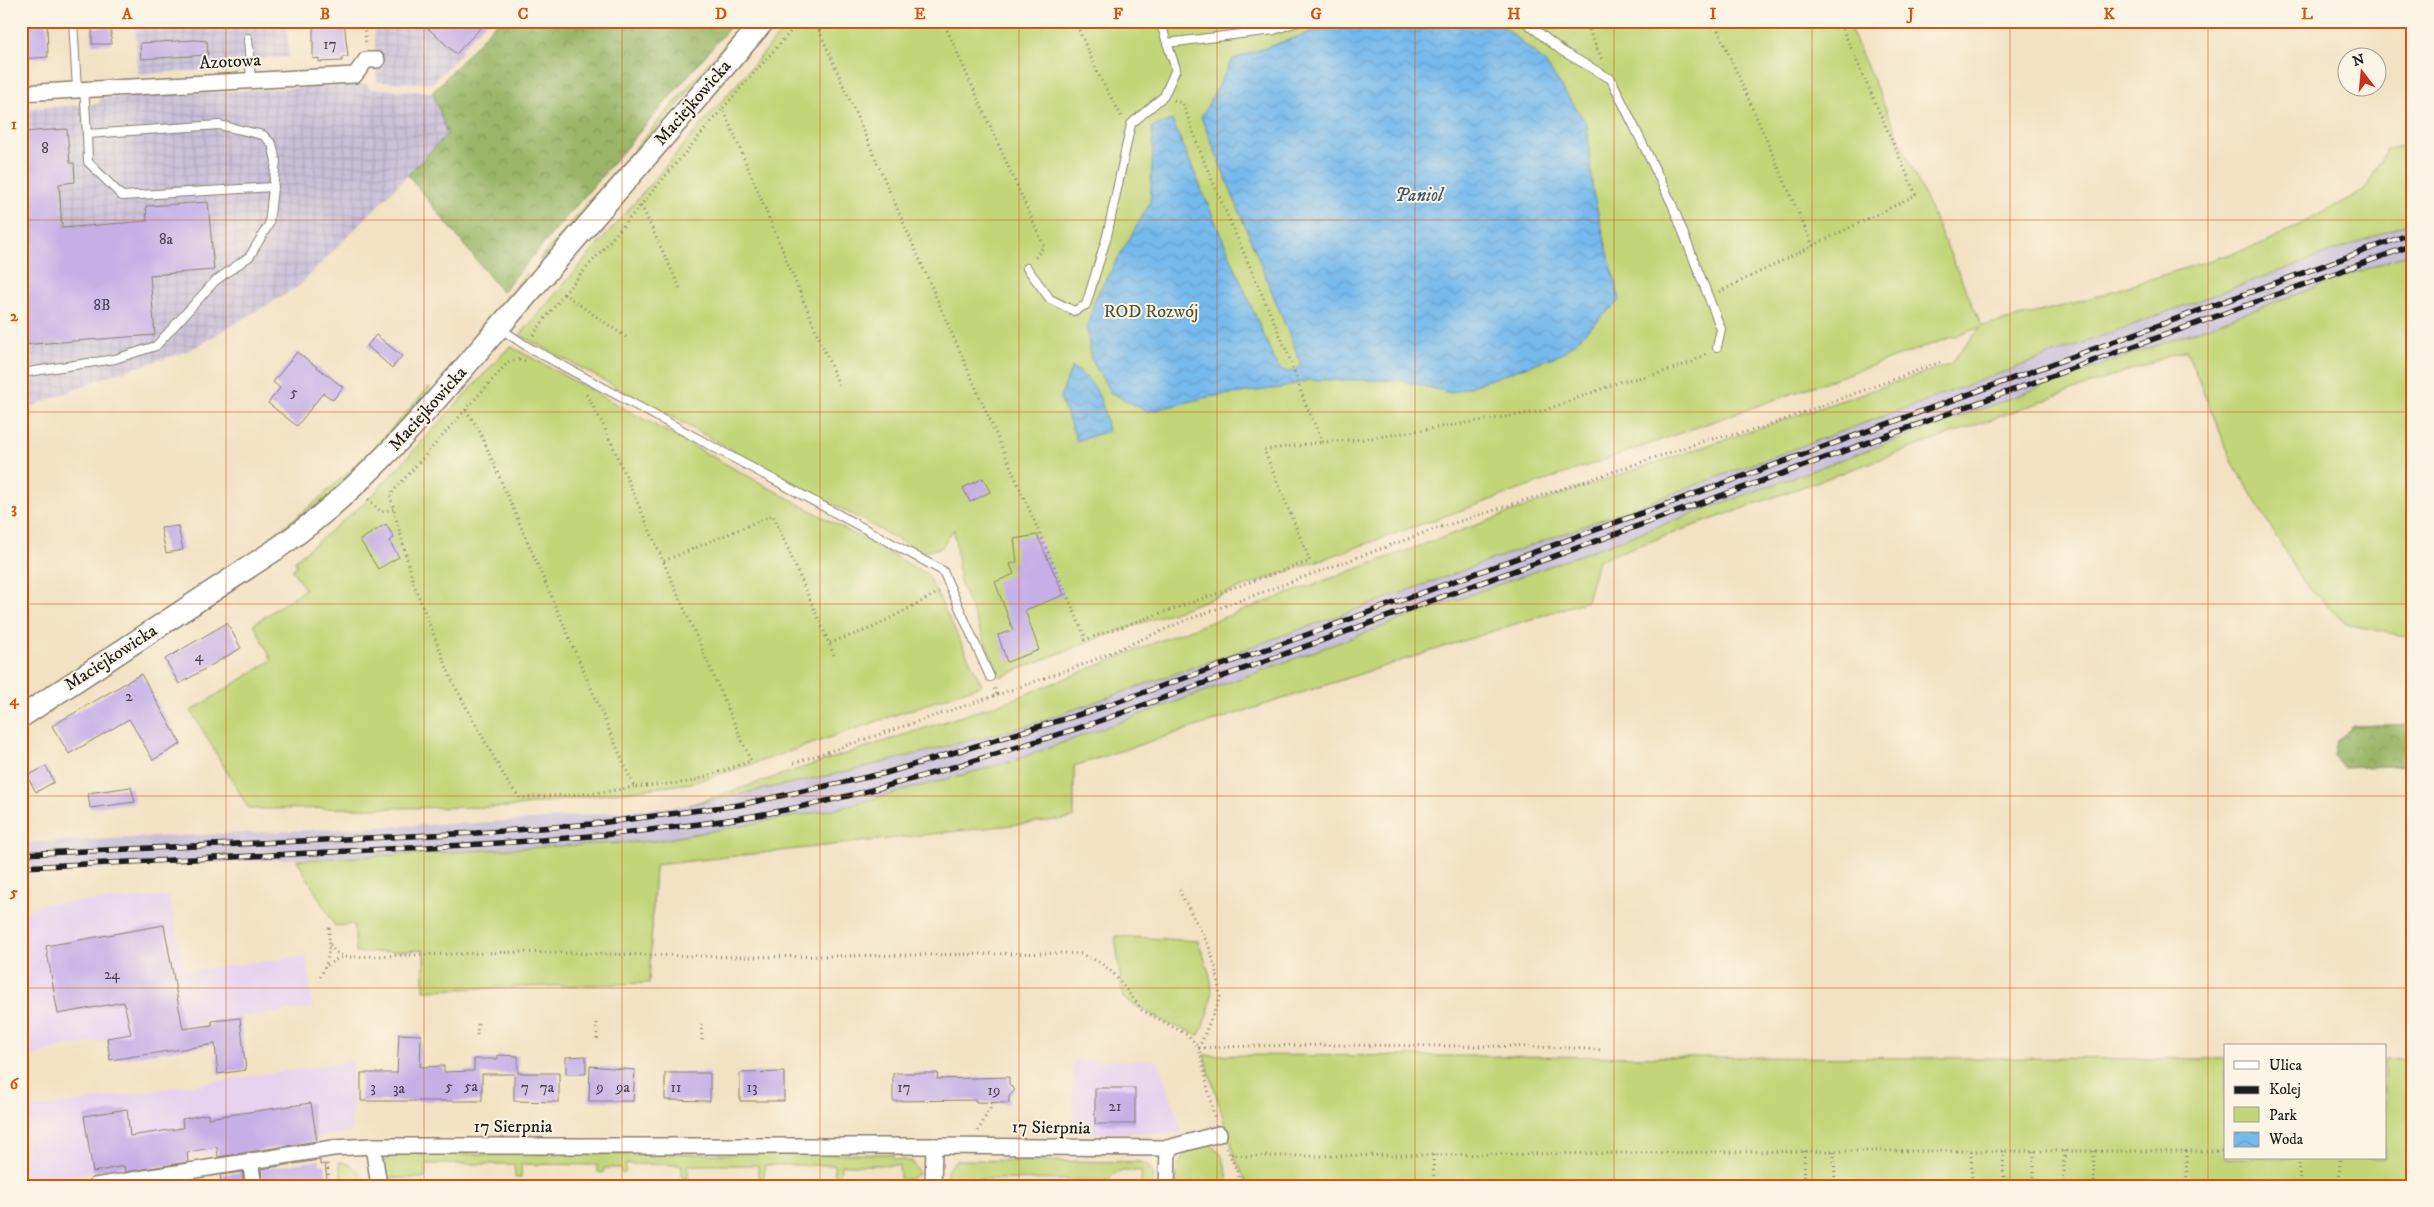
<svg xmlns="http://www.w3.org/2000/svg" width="2434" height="1207" font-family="'IM FELL DW Pica',serif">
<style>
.built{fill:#e7d2ef}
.industrial{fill:url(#industrial-grid)}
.railway{fill:#c8bfd8}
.green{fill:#c2d578;stroke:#6f784a}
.forest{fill:url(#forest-crowns);stroke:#5a6942}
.water{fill:url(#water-waves);stroke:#496a84}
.building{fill:#c5afe7}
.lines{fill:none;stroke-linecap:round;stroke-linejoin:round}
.lane-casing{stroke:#877e6f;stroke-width:10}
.street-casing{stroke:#877e6f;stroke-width:18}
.secondary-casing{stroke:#877e6f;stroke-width:24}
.path{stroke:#877e6f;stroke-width:3;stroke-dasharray:1 4;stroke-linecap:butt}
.lane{stroke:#fff;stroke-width:8}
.street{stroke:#fff;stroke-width:15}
.secondary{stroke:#fff;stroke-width:21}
.rail-casing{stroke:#1c1c1c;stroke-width:5.5}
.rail{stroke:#fcf5e5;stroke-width:4;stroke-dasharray:11;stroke-linecap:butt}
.grid{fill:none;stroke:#d4530e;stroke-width:1;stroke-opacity:0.55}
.labels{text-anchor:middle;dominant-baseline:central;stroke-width:4;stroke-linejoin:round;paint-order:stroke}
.number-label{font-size:15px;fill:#46414f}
.street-label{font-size:18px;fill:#1c1c1c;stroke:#fcf5e5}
.park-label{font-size:18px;fill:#4e5438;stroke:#fcf5e5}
.water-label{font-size:19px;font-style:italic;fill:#405b6f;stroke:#fcf5e5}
.neatline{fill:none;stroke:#d4530e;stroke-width:2}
.grid-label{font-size:16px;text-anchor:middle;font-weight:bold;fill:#d4530e}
</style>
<defs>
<pattern id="industrial-grid" width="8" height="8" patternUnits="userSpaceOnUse" patternTransform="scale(1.25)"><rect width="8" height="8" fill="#c8bfd8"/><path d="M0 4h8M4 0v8" fill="none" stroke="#aba4b9"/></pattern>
<pattern id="forest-crowns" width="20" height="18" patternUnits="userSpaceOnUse" patternTransform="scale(1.25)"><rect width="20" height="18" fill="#99b668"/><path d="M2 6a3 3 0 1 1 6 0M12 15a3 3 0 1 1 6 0" fill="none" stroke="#7c9355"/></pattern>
<pattern id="water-waves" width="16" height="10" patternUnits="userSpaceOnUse" patternTransform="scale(1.25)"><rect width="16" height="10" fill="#76b9ec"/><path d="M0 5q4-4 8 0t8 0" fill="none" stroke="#669eca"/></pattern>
</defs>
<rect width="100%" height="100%" fill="#fcf5e5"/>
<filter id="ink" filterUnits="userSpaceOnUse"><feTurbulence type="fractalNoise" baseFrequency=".02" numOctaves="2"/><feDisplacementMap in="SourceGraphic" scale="10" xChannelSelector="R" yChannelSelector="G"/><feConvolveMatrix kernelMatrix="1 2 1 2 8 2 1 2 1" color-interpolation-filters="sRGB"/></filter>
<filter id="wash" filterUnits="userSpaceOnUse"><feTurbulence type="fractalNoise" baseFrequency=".0096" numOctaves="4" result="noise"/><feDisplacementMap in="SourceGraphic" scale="20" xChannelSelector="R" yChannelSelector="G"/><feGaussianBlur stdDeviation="1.12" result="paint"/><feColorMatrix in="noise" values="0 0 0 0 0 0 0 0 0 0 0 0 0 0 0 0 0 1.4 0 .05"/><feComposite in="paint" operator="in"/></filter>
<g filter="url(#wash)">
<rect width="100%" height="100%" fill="#f2e1c2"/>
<g class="built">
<path d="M169,896L185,971L306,956L313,1008L212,1021L60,1048L21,1061V913L43,904Z"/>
<path d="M1158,1060L1183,1133H1073V1061Z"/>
<path d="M353,1061L352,1132L29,1181L24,1175L30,1109Z"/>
</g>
<g class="industrial">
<path d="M135,21H287L289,57L228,61L225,69L138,74Z"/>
<path d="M374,21H487L461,49L463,52L432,83L377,82Z"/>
<path d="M366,84L371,89L433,92L448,134L298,287L188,351L108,376L33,406L21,408V109L98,104L101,98Z"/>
</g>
<path class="railway" d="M2413,222V252L1010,762L835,809L655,841L21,872V843L534,820L689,805L849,771L1027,726L1344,614Z"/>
<g class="green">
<path d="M745,21H750L544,260H539Z"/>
<path d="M791,21H1847L1982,326L2071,304L2265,243L2365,190L2387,149L2413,144V222L1344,614L1027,726L849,771L689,805L1014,699L1159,641L1548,499L1950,364L1981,327L1085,643L1000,677L960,582L954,529L941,548L921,552L520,335Z"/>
<path d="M2413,252V638L2346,624L2303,582L2233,463L2186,350L1598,560L1587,601L1074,766V818L655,865L649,983L424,990V950L356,953L354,924L335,926L297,860L655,841L835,809L1010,762Z"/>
<path d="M527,273L529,277L480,334L477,331Z"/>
<path d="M510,346L927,574L982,685L753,764L691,783L510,807L249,809L191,711L272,660L254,624L305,589L292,570L297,566L294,561L368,500Z"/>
<path d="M429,387L431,391L349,480L274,539L270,537C332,493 379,444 429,387Z"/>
<path d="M1115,936L1198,941C1214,984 1218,992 1199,1035L1169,1024L1123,998Z"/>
<path d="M1204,1055L2225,1059V1158H2385V1059L2413,1058V1186H1249L1237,1163Z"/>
<path d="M1209,1144C1225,1150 1226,1171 1229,1186H1176C1178,1157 1181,1152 1209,1144Z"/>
<path d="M390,1154H893V1159L912,1161L919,1174L909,1179H900L899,1165H841L840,1179H835L834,1165H765L764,1179H758V1165H688V1178H682V1165L626,1164L625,1173H621L620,1168H604L603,1173L598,1172L597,1165L521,1164V1178H515L514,1164H426L425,1178H388L384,1173V1160Z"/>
<path d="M956,1160L1142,1162C1153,1166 1153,1175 1153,1186H1141V1171H1118L1109,1180L957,1179V1186H947V1170Z"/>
<path d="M339,1162C351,1162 364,1175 367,1186H343Z"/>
</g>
<g class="forest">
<path d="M498,21H735L502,292L408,175L447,134L433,92Z"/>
<path d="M2413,724V765L2344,768L2334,757L2337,739L2354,726Z"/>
</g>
<g class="water">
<path d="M1343,21H1496L1544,61L1587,124L1593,193L1620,300L1562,354L1452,393L1398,380H1310L1281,388L1208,397L1148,412L1110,392L1091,359L1087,328L1095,298L1150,203L1153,148L1152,127L1172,120L1277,366C1286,374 1294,373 1301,364L1201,117L1233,59Z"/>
<path d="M1072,367C1100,385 1102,400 1108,431L1077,441L1060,398Z"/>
</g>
<g id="blocks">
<g class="building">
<path d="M21,21H47L48,57L21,59Z"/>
<path d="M313,21H344L348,57H342V61L319,62V58L313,59Z"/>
<path d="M420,21H487L456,54Z"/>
<rect x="92" y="27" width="19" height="17"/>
<path d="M196,40L207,41L208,55L141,59L140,43Z"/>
<path d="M67,129L70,163H74L75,182L59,184L62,228L147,221L146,206L208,202L214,270L150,275L155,335L21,345V132Z"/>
<path d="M376,335L402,356L392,368L367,346Z"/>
<path d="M297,352L343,387L333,400L323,393L297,426L268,403L280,388L273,382Z"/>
<path d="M983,478L990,492L970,502L963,488Z"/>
<path d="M386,524L394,538L389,541L399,557L378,569L360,540Z"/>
<path d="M178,526L183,550L166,553L161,528Z"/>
<path d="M1037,535L1064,595L1025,610L1039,650L1007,662L998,635L1013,630L995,582L1014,574L1010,564L1017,562L1014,539Z"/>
<path d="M227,623L241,648L179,684L165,659Z"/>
<path d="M141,674L181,744L153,760L129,719L69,754L52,726Z"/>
<path d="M46,766L54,782L36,792L27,776Z"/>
<path d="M131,787L135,802L90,808L88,793Z"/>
<path d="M164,925L183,1029L212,1025V1021L240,1018L246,1070L218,1074L215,1044L110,1060L107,1038L131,1034L124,1002L58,1014L46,946Z"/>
<path d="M399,1034L421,1035L420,1067L444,1066V1072L474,1071V1059H498V1055L518,1056V1073H559V1102L514,1101V1074H482V1101H361V1073H397Z"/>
<path d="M586,1056V1074H566V1057Z"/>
<path d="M590,1066L635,1070L633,1101H589Z"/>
<path d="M784,1072V1101H740V1073Z"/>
<path d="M665,1073H710V1101L665,1100Z"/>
<path d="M893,1073H938L937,1079L1009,1077V1084L1015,1090L1009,1096V1103L976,1102V1100L893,1101Z"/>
<rect x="1095" y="1088" width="40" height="36"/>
<path d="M311,1103L317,1141L218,1157L217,1147L187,1152L188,1162L125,1172L124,1166L93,1172L84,1116L127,1109L130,1136L183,1128L182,1119L208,1114V1118Z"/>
<path d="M320,1160V1165L325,1164L328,1186H263L261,1169Z"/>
<path d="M242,1172L244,1186H222L220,1175Z"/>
</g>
</g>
</g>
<g filter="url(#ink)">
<use href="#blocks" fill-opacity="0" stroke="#877e6f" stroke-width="1"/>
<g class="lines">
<defs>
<g id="lane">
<path d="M73,21L77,89"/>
<path d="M1160,21L1167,43L1274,30L1300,21"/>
<path d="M1524,21L1562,51L1611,79L1672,204L1721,329L1717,347"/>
<path d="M248,38L251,80"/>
<path d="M87,134L88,162L122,196L274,187"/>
<path d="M1027,268L1050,299L1074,311L1086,305L1107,236L1131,124L1164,96L1176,69L1167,43"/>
<path d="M501,329L528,347L943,571L990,677"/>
<path d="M21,373L115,359L156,346L215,281L250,256L269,224L276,161L272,144L263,135L219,125L87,134L84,88"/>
</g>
<g id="street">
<path d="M21,93L355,75L366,60H377"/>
<path d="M373,1146L379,1186"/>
<path d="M250,1161L254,1186"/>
<path d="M95,1186L333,1148L373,1146H934L1168,1148L1219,1134"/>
<path d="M933,1186L934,1146"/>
<path d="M1167,1186L1168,1148"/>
</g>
<path id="secondary" d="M21,717L275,550C340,505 392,451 443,392L764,21"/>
</defs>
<use href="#lane" class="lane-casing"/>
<use href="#street" class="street-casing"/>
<use href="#secondary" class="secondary-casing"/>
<g class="path">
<path d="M364,21L366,46"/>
<path d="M800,21L723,108L840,388"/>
<path d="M815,21L1086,639"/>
<path d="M943,21L1044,246L1035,258"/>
<path d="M1075,21L1100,78L1122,117"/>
<path d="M1585,21L1602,60"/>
<path d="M1714,21L1813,246"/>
<path d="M1174,100L1183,104L1205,164L1288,354L1305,403L1323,442L1365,439L1543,411L1620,382L1657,374L1692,362L1707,353"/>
<path d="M680,288L641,205L723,108"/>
<path d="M1719,292L1916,195L1839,21"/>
<path d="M533,335L564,294"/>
<path d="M626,337L564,294L641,205"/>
<path d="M519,359L508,362L390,495L414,585L453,683L508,783L520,798L598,793L634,787"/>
<path d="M519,360L526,361"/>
<path d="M466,410L479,430L634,787L690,782L751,761L603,424L586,394"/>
<path d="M368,499L381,512L393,509"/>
<path d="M664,561L773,515L835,657"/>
<path d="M1084,640L1310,561L1264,450L1323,442"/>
<path d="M830,643L872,628L939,592"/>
<path d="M997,695L1087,663L1184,621L1432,530L1592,479L1707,440L1759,429L1943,361"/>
<path d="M794,763L997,695L994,687"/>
<path d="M1179,890L1209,946L1217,973L1220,997L1199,1048L1215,1120"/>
<path d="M330,945L335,952L346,957"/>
<path d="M327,965L337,959L347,957L520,952L747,957L1068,953L1081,954L1101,963L1114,974L1142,1010L1188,1035L1199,1048C1278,1044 1356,1045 1435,1046C1491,1046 1546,1046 1602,1050"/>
<path d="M320,977C331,959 329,944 329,924"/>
<path d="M701,1024L702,1040"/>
<path d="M477,1035L478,1024"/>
<path d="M597,1039V1019"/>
<path d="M978,1131L990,1108L991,1103"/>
<path d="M1227,1148L1243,1186"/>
<path d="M1804,1151L1805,1186"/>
<path d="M1834,1151L1835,1186"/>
<path d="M1971,1151L1972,1186"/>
<path d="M2003,1151L2004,1186"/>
<path d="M2034,1151V1186"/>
<path d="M2064,1151V1186"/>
<path d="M2094,1151V1186"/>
<path d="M2186,1151L2187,1186"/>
<path d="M1231,1154L1246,1156H1311L1834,1151H2225"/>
<path d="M1433,1155L1434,1183"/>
<path d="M2299,1158L2300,1186"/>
<path d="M327,1164L330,1186"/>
<path d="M481,1186V1185"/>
<path d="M1429,1186L1434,1183L1440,1186"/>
<path d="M2339,1186L2340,1158"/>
</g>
<use href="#lane" class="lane"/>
<use href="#street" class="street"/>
<use href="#secondary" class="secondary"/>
<defs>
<g id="rail">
<path d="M21,854L476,833L592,824L739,805L886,773L1091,711L1284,643L2413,233"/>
<path d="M21,867C130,862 240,857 349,851C480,845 611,838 741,818C862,798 978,760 1094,723L2413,245"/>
</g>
</defs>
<use href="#rail" class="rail-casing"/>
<use href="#rail" class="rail"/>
</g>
</g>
<path class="grid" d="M226,21V1186M424,21V1186M622,21V1186M820,21V1186M1019,21V1186M1217,21V1186M1415,21V1186M1614,21V1186M1812,21V1186M2010,21V1186M2208,21V1186M21,220H2413M21,412H2413M21,604H2413M21,796H2413M21,988H2413"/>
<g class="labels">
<g class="number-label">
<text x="330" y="44">17</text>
<text x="45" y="148">8</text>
<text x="166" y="239">8a</text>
<text x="102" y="305">8B</text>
<text x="294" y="392">5</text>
<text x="199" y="656">4</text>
<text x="129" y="696">2</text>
<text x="112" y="974">24</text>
<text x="449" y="1086">5</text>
<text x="471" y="1086">5a</text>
<text x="373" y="1087">3</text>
<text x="525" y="1087">7</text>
<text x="547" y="1087">7a</text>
<text x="600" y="1087">9</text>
<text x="623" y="1087">9a</text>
<text x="676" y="1087">11</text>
<text x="752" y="1087">13</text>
<text x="904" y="1087">17</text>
<text x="399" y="1088">3a</text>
<text x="994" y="1090">19</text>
<text x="1115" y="1106">21</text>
</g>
<g class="street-label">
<text transform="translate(230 62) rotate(-3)">Azotowa</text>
<text transform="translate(693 103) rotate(-49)">Maciejkowicka</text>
<text transform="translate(428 409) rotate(-48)">Maciejkowicka</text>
<text transform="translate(111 658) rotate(-33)">Maciejkowicka</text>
<text x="513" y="1127">17 Sierpnia</text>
<text transform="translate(1051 1128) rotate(1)">17 Sierpnia</text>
</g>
<g class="park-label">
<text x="1151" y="312">ROD Rozwój</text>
</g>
<g class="water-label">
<text x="1419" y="195">Paniol</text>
</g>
</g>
<rect width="2434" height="1207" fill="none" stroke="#fcf5e5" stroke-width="55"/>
<rect x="2224" y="1044" width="162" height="115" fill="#fcf5e5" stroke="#a29e95"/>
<rect x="2234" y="1061" width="25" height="8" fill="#ffffff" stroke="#a29e95"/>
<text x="2269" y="1070" font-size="15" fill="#1c1c1c">Ulica</text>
<rect x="2234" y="1086" width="25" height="8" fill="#1c1c1c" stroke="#a29e95"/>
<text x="2269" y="1094" font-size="15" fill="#1c1c1c">Kolej</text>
<rect x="2234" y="1107" width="25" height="15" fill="#c2d578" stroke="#a29e95"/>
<text x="2269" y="1120" font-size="15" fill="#1c1c1c">Park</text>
<rect x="2234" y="1132" width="25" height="15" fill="url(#water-waves)" stroke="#a29e95"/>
<text x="2269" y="1144" font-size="15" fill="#1c1c1c">Woda</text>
<g transform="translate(2362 72) rotate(344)"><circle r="24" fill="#fcf5e5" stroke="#a29e95"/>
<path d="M0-4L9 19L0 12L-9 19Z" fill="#c8321e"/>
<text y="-8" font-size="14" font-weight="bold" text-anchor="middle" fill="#1c1c1c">N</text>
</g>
<rect x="28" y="28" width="2378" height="1152" class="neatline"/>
<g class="grid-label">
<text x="127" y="19">A</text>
<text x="325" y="19">B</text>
<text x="523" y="19">C</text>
<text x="721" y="19">D</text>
<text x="920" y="19">E</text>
<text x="1118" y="19">F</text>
<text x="1316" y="19">G</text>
<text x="1514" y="19">H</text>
<text x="1713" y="19">I</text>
<text x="1911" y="19">J</text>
<text x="2109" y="19">K</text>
<text x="2307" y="19">L</text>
<text x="14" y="129">1</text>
<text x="14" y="321">2</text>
<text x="14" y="513">3</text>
<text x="14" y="705">4</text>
<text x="14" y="897">5</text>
<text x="14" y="1089">6</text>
</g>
</svg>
